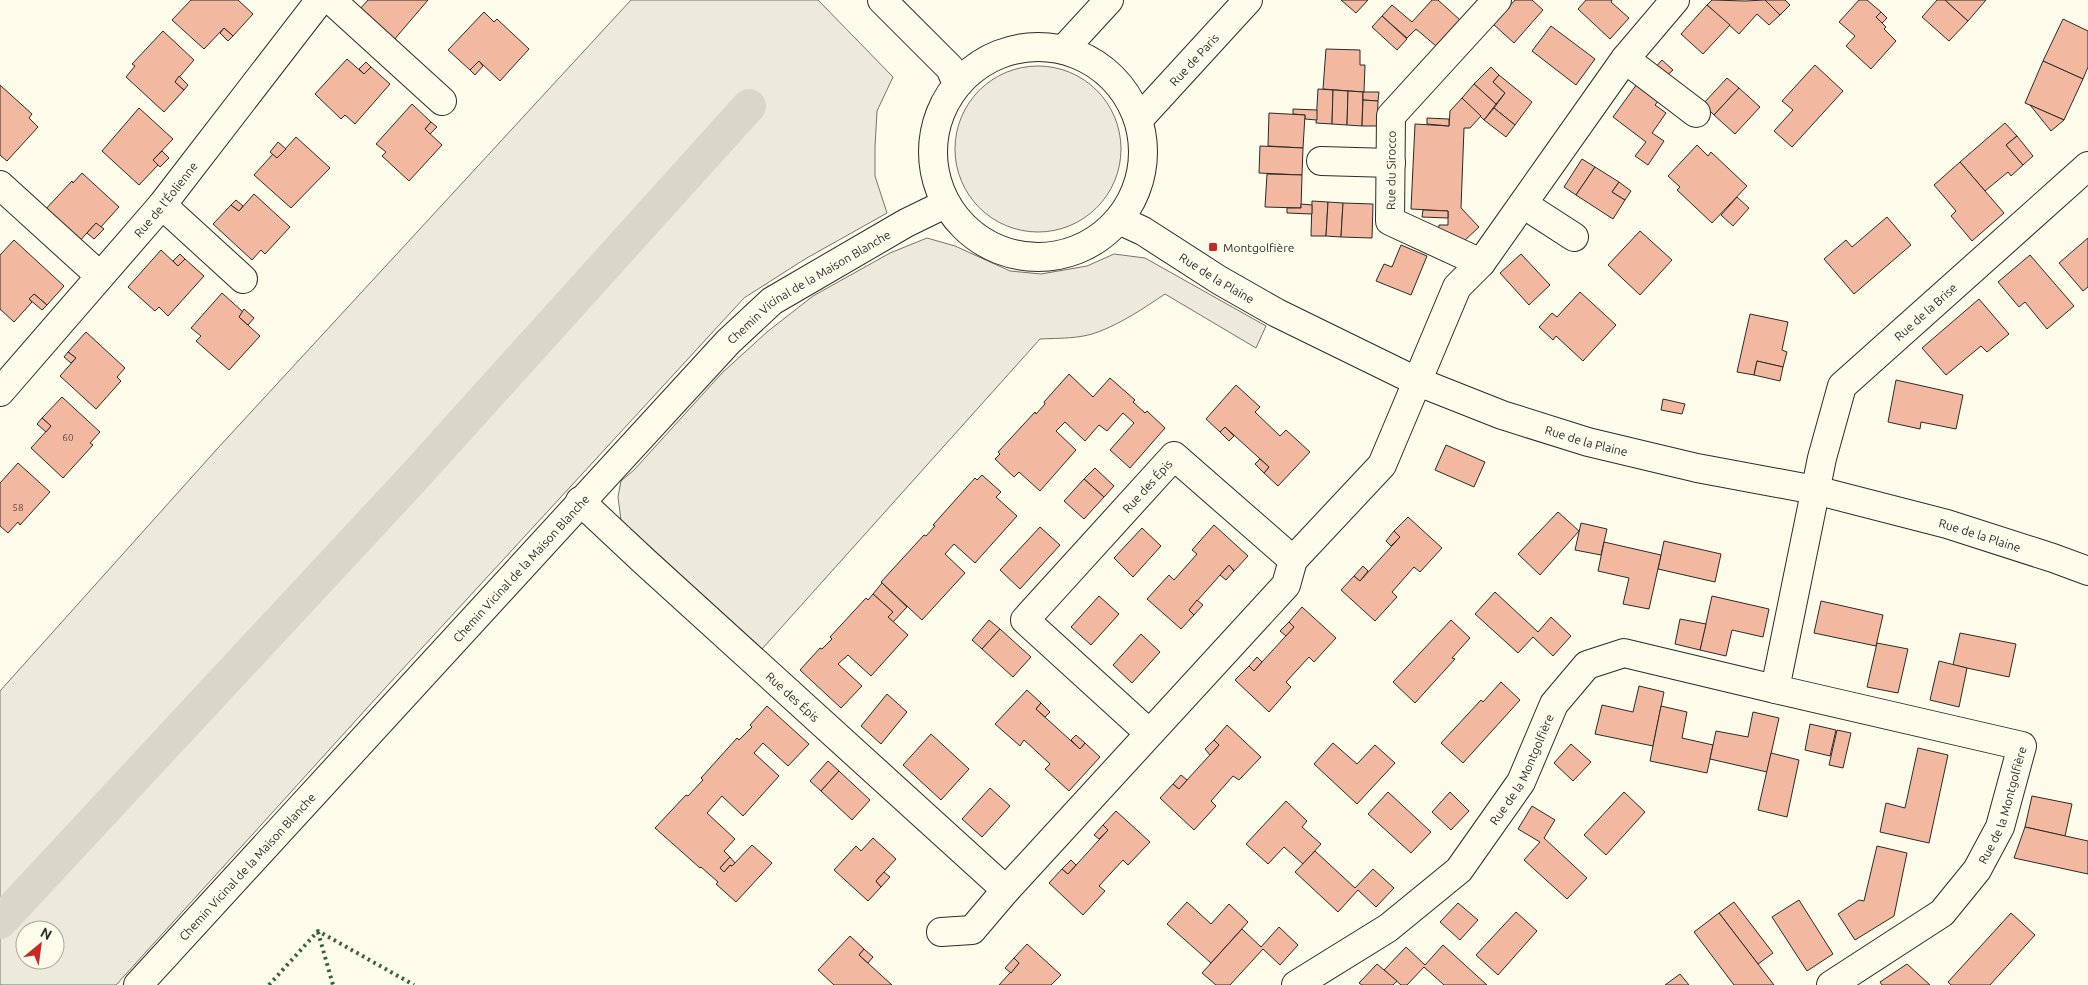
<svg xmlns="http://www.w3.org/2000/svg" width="2088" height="985" font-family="Ubuntu,sans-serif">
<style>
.green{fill:#ecebdb;stroke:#74746e;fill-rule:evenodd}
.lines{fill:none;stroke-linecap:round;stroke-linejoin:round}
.canal{stroke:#d8d7c9;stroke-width:34}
.building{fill:#f2b8a0;stroke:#2b2b2b}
.minor-casing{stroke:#2b2b2b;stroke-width:30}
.minor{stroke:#fdfbea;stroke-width:28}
.hedge{stroke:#34623c;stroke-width:4;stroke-dasharray:2.5 4;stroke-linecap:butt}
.poi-dot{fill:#c62828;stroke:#fdfbea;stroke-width:2}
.labels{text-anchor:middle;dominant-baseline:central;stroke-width:4;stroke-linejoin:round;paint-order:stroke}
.number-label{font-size:10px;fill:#5d4e48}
.street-label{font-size:12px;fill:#2b2b2b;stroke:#fdfbea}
.poi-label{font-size:12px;fill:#2b2b2b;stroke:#fdfbea;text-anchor:start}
</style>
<rect width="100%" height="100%" fill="#fdfbea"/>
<g class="green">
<path d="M631,0H818L893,77L877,111L875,147V176L887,213L805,259L744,298L387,686L116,985H0V691L217,449ZM25,930H55V960H25Z"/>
<circle cx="1038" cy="149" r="83"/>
<path d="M927,238L955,246L1010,271L1041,274L1087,266L1114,254L1145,258L1266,326L1256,348L1165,294C1144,308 1122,323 1098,332C1080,339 1059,338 1040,339L762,649L621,520L618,497L621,481L634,470L722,373L767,332L813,296L890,253Z"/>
</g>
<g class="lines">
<path class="canal" d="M0,922L414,477L749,106"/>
</g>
<g class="building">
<path d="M191,0H238L253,14L233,36L224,28L204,49L172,20Z"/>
<path d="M368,0H428L393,41L359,10Z"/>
<path d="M1341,0H1368L1356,13Z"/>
<path d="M1432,0H1438L1460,20L1436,46L1416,29L1407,38L1382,16L1392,5L1412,22Z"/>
<path d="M1515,0H1532L1543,10L1514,43L1493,24Z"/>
<path d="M1586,0H1612L1611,2L1629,18L1610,39L1578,9Z"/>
<path d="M1712,0L1745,1L1765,0L1780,15L1769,25L1757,14L1739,34L1707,5Z"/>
<path d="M1765,0H1785L1790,5L1780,15Z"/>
<path d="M1859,0H1867L1881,12L1876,17L1886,27L1884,29L1896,41L1871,69L1846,46L1855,36L1839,22Z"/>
<path d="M1937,0H1945L1968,21L1949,41L1922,17Z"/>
<path d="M1945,0H1986L1968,21Z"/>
<path d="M1707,5L1730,25L1703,54L1681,34Z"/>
<path d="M484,12L494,22L497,19L529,49L500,81L479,61L470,70L448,50Z"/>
<path d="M1881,12L1887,18L1882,23L1876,17Z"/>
<path d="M1382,16L1407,39L1397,50L1372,27Z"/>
<path d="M2063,19L2088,31V67L2083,79L2043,61Z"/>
<path d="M1551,26L1595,59L1576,85L1532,51Z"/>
<path d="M224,28L233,36L228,41L220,33Z"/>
<path d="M163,31L194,60L175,82L184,90L164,112L126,77L135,66L132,64Z"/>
<path d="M1326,49L1360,50V65H1365L1364,92L1323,89Z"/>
<path d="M347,59L364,74L371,67L390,84L355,124L345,115L341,119L315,94Z"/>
<path d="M1662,60L1673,70L1663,79L1653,70Z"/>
<path d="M479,61L483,66L475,75L470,70Z"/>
<path d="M2043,61L2083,79L2064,120L2025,103Z"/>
<path d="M366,62L371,67L364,74L359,69Z"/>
<path d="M1815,65L1843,91L1792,147L1774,131L1793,110L1782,101Z"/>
<path d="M1491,67L1499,75L1493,82L1505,93L1496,104L1474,84Z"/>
<path d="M1499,75L1532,102L1515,125L1494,108L1505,93L1493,82Z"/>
<path d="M179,76L188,85L184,90L175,82Z"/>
<path d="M1727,78L1739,88L1714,115L1703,104Z"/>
<path d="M1474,84L1496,104L1484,120L1462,98Z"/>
<path d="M1637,84L1659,100L1655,105L1666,113L1652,133L1664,141L1648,165L1635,156L1646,142L1613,117Z"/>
<path d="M0,85L32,114L29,118L38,127L7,161L0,155Z"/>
<path d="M1739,88L1760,107L1735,134L1714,115Z"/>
<path d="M1318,89L1333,90L1332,124L1316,123Z"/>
<path d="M1333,90L1348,91L1347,125L1332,124Z"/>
<path d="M1348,91L1363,92L1362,126L1347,125Z"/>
<path d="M1363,92H1379L1378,101L1363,100Z"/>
<path d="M1462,98L1481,116L1470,128H1464L1461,208L1479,227L1463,242L1438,231L1439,225H1448V211L1411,209L1415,124L1449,126L1450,111Z"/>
<path d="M1363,100L1378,101L1377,126H1362Z"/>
<path d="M412,104L431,122L425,129L442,145L409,181L382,156L386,152L376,144Z"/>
<path d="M2030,105L2064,120L2051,131Z"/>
<path d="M139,108L173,139L153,160L158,165L139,185L102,151Z"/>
<path d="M1494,108L1515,125L1506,137L1484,120Z"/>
<path d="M1293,109L1317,110V120L1305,119V115L1293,114Z"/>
<path d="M1269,113L1305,115L1303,148L1268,146Z"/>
<path d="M1427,118L1449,119V126L1427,124Z"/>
<path d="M431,122L437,127L430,134L425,129Z"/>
<path d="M2005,123L2017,136L2006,145L2023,165L2011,176L2008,172L1985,191L1960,162Z"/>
<path d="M2017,136L2033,156L2023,165L2006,145Z"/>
<path d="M296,137L330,168L291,208L254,175L273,154L277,158Z"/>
<path d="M278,142L286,149L277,158L270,152Z"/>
<path d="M1697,145L1708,156L1711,152L1747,186L1712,223L1677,190L1680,187L1668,176Z"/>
<path d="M1260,146L1303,148L1302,175L1259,173Z"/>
<path d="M162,151L169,158L160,167L153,160Z"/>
<path d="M1582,159L1595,167L1576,195L1564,187Z"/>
<path d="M1960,162L2004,213L1972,241L1951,216L1956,211L1934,185Z"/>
<path d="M1595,167L1619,182L1612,192L1625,200L1613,219L1576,195Z"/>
<path d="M82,173L119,207L100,228L96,223L77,244L42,213L72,181L73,183Z"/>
<path d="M1267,174L1302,175L1301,208L1265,207Z"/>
<path d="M1619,182L1631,191L1625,200L1612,192Z"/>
<path d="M254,194L290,227L265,254L261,250L252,260L213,224L231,205L239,211Z"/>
<path d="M1737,197L1749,208L1733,226L1721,215Z"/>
<path d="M236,200L243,206L239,211L231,205Z"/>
<path d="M1312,201L1328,202L1326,236H1311Z"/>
<path d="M1328,202L1343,203L1341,237L1326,236Z"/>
<path d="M1343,203L1373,204L1372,238L1341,237Z"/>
<path d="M1301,204L1312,205V214L1287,213V208H1301Z"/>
<path d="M1423,210L1448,211V218L1422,217Z"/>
<path d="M1887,217L1911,245L1854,294L1824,259L1846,240L1852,247Z"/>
<path d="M96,223L104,229L94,239L87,233Z"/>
<path d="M1640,231L1672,260L1640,295L1608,265Z"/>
<path d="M2088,238V287L2083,291L2059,263Z"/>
<path d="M14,240L64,286L47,305L34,294L29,299L32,302L14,322L0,309V255Z"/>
<path d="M1401,245L1427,256L1411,295L1376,281L1384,264L1392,267Z"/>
<path d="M161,250L178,266L185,259L204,276L168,316L159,307L155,311L128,287Z"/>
<path d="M180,254L185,259L178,266L173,261Z"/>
<path d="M1521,254L1550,285L1529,305L1500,273Z"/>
<path d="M2030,255L2074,306L2047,329L2025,302L2019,307L1998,282Z"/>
<path d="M1580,292L1616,325L1583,361L1556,336L1553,340L1539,327L1552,313L1557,317Z"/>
<path d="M222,293L243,312L239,317L260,336L229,370L196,341L201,336L191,328Z"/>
<path d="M34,294L47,305L42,310L29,299Z"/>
<path d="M1979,299L2009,334L1987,352L1981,346L1946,375L1922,348Z"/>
<path d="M244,309L254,318L248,325L239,317Z"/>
<path d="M1750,314L1788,322L1782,350L1787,352L1783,367L1757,361L1754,375L1737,372Z"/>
<path d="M86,332L125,368L117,377L121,381L96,409L60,376L76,358L68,352Z"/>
<path d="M68,352L76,358L71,363L64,357Z"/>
<path d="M1757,361L1783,367L1780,381L1754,375Z"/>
<path d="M1069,374L1093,397L1110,378L1135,400L1133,402L1145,413L1147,411L1165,428L1130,468L1110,450L1134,423L1123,413L1107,431L1099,425L1085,441L1065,422L1056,431L1076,450L1040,491L1019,472L1014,477L995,459L1000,454L998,452L1035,412L1036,414L1045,404L1044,402Z"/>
<path d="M1896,380L1963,395L1956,429L1921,422L1920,429L1888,422Z"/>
<path d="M1236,385L1260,407L1255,412L1280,436L1286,430L1310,452L1278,486L1264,473L1269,467L1225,427L1220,432L1206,419Z"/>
<path d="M62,397L100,432L90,443L93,445L63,478L31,448L51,426L42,418Z"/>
<path d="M1663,399L1685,404L1682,414L1661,410Z"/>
<path d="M42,418L51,426L46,432L37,424Z"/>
<path d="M1225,427L1234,436L1229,441L1220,432Z"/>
<path d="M1446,445L1485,462L1474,487L1435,470Z"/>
<path d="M1260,459L1269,467L1264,473L1255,464Z"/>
<path d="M18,463L50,492L20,525L18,522L8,533L0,526V483Z"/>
<path d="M1095,468L1114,486L1104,497L1084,479Z"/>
<path d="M982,475L1001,492L996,497L1017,516L975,563L954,544L945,554L965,573L922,620L881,582L924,535L926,536L935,526L933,525L975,478L977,480Z"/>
<path d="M1084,479L1104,497L1084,519L1064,501Z"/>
<path d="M1558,512L1579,531L1540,575L1518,554Z"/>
<path d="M1408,517L1442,548L1420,572L1414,567L1392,592L1397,597L1375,621L1341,590L1354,576L1360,581L1400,537L1394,531Z"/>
<path d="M1581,523L1607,529L1601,555L1575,550Z"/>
<path d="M1214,525L1248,556L1234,571L1229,565L1189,610L1194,615L1181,629L1147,599L1169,575L1174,580L1197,554L1192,550Z"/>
<path d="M1040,527L1060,545L1020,589L1000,570Z"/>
<path d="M1142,528L1161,546L1133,577L1114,558Z"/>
<path d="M1394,531L1400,537L1391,546L1386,541Z"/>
<path d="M1664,541L1721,554L1715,582L1658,569Z"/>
<path d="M1604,542L1661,555L1649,609L1623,604L1629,578L1598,571Z"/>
<path d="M1229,565L1234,571L1226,580L1220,575Z"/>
<path d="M1363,566L1368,571L1360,581L1354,576Z"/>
<path d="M882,583L907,607L893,622L888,617L893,612L873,594Z"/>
<path d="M1495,592L1538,632L1551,617L1571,636L1553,656L1533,637L1518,653L1475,614Z"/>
<path d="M873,594L893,612L888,617L908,635L871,676L848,655L838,664L862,686L841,708L800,670L820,648L822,649L832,639L830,637L866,598L868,600Z"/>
<path d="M1099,596L1119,614L1091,645L1071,627Z"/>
<path d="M1712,596L1769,609L1763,637L1732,630L1726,656L1700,650Z"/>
<path d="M1197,600L1203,605L1194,615L1189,610Z"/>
<path d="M1821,601L1883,615L1876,646L1814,633Z"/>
<path d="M1302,607L1336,638L1314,662L1309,657L1286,682L1291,687L1269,712L1235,680L1249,666L1254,671L1262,662L1294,627L1289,622Z"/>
<path d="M1680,619L1706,624L1700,650L1675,644Z"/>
<path d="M989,620L1000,629L982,649L972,640Z"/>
<path d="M1451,620L1470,638L1452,658L1455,659L1415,703L1393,682Z"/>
<path d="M1289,622L1294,627L1286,636L1280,631Z"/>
<path d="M1000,629L1031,657L1013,677L982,649Z"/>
<path d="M1960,633L2016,644L2009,677L1953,665Z"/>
<path d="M1141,634L1160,652L1132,683L1113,665Z"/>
<path d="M1877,643L1908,649L1898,693L1867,687Z"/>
<path d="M1257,657L1262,662L1254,671L1249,666Z"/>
<path d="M1939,661L1967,668L1959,707L1930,700Z"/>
<path d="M1501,682L1520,700L1463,763L1441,743L1481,700L1483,702Z"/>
<path d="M1639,686L1664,692L1653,746L1595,734L1602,705L1633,712Z"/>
<path d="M1027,690L1041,703L1036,709L1080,749L1085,743L1100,757L1069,791L1045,769L1050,764L1024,740L1020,746L995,724Z"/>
<path d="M887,694L907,712L881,744L861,726Z"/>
<path d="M1041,703L1050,712L1045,717L1036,709Z"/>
<path d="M767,706L809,744L788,766L763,743L754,753L779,776L743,816L722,796L707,813L735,839L724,851L730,857L720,868L724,872L730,865L732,866L752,845L772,863L736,902L716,884L718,882L701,867L700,868L655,828L686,795L688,796L703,780L701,778L737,738L739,740L752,727L750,725Z"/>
<path d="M1661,706L1687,712L1682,738L1713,745L1707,773L1650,761Z"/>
<path d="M1753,712L1779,718L1767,772L1710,759L1716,731L1748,737Z"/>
<path d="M1810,724L1836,730L1830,756L1805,750Z"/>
<path d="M1227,725L1261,757L1239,780L1233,776L1211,801L1216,806L1194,830L1160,798L1173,784L1179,789L1187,780L1219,745L1214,740Z"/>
<path d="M1837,730L1851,733L1843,768L1829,765Z"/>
<path d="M931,734L969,769L941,800L903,765Z"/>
<path d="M1076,735L1085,743L1080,749L1071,740Z"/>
<path d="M1214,740L1219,745L1210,755L1205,749Z"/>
<path d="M1333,743L1357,764L1375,745L1395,763L1357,804L1314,764Z"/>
<path d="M1571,744L1591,762L1573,781L1554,763Z"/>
<path d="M1918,748L1948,755L1929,843L1880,832L1886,803L1905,808Z"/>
<path d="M1771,753L1799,760L1787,817L1758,810Z"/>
<path d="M828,761L839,771L821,791L810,781Z"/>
<path d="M839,771L870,800L852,820L821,791Z"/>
<path d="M1181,775L1187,780L1179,789L1173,784Z"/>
<path d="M990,788L1010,806L982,837L962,819Z"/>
<path d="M1388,792L1431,832L1411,853L1368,814Z"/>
<path d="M1450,792L1469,811L1451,830L1432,812Z"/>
<path d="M1624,792L1645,812L1606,855L1584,835Z"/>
<path d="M2032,796L2072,804L2065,836L2025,827Z"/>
<path d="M1286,801L1307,821L1302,827L1321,844L1303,864L1284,847L1268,864L1246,844Z"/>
<path d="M1532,806L1555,820L1544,838L1587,878L1567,899L1524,860L1540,842L1518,829Z"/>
<path d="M1116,811L1150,842L1128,865L1123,860L1099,886L1105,891L1083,915L1049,883L1062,869L1068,874L1108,830L1103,825Z"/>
<path d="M1103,825L1108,830L1099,839L1094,835Z"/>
<path d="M2025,827L2088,841V874L2014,858Z"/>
<path d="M873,838L896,859L876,881L881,887L868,901L834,870L856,846L861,851Z"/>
<path d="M1877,846L1907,853L1894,916L1855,940L1838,914L1859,900L1864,901Z"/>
<path d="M1315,851L1355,888L1373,869L1394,888L1376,907L1358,890L1338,912L1295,872Z"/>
<path d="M730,857L735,863L732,866L730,865L724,872L720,868Z"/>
<path d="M1071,860L1076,865L1068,874L1062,869Z"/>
<path d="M884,872L890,877L881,887L876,881Z"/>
<path d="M1799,900L1833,954L1807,971L1772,917Z"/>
<path d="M1187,902L1211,924L1229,904L1248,922L1211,963L1167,924Z"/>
<path d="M1734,902L1773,953L1758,964L1719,913Z"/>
<path d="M1458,903L1478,920L1460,940L1440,922Z"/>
<path d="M1516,912L1537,931L1498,975L1476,955Z"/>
<path d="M1719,913L1758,964L1774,985H1734L1694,932Z"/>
<path d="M2011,913L2035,935L1990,985H1951L1948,982Z"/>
<path d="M1279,927L1298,945L1280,965L1263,949L1230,985H1216L1202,973L1242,929L1261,947Z"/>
<path d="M850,936L864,949L859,955L892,985H834L818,970Z"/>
<path d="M1027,944L1061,975L1051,985H999L1019,963L1014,958Z"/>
<path d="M1443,945L1487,985H1444L1424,967L1407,985H1401L1384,970L1406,947L1425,965Z"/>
<path d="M864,949L873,957L868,963L859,955Z"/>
<path d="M1014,958L1019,963L1011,973L1005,968Z"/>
<path d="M1377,964L1397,981L1393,985H1362L1359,983Z"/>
<path d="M1907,964L1930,985H1882L1880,982Z"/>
<path d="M1680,974L1689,985H1665Z"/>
</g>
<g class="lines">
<defs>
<g id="minor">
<path d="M331,0L442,101"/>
<path d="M882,0L950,68L957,84"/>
<circle cx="1038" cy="152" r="105"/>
<path d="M1064,49L1109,0"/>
<path d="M1625,59L1696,113"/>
<path id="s1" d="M1139,119L1248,0"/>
<path d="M1321,161L1391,163"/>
<path d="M0,185L100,276"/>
<path d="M1523,204L1574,237"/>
<path d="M162,205L243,279"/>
<path id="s2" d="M1119,220L1143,231L1219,280L1277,313L1416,381L1502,415L1588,442L1697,468L1815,490L1947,524L2053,558L2088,571"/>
<path id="s3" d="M1481,263L1390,221L1391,116L1497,0"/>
<path id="s4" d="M0,392L162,205L320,0"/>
<path id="s5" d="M580,501L644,561L1006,890L1286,585L1293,560L1382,465L1457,287L1481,263L1625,59L1675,0"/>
<path id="s6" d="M1149,733L1025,620L1174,456L1293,560"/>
<path d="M941,932L972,930L1006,890"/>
<path id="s7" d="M138,985L728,342L772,301L906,223L945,204"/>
<path id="s8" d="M1296,985L1388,928L1459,870L1521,782L1554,704L1587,665L1624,653L1775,689"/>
<path id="s9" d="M1831,985L1942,913L1977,870L2000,827L2022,746L1775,689L1822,458L1842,386L2088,166"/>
</g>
</defs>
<use href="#minor" class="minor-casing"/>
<use href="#minor" class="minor"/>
<g class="hedge">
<path d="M318,932L333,985"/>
<path d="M269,985L318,931L414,985"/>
</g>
</g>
<rect class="poi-dot" x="1208" y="242" width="10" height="10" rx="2.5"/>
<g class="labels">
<g class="number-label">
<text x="68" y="437">60</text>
<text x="18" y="507">58</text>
</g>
<g class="street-label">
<text stroke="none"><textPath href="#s1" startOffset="81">Rue de Paris</textPath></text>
<text stroke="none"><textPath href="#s3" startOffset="151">Rue du Sirocco</textPath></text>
<text stroke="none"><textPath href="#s4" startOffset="254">Rue de l'Éolienne</textPath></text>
<text stroke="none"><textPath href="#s2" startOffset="114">Rue de la Plaine</textPath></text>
<text stroke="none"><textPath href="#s7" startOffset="971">Chemin Vicinal de la Maison Blanche</textPath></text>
<text stroke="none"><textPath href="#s9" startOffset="996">Rue de la Brise</textPath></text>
<text stroke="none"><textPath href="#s2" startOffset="519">Rue de la Plaine</textPath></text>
<text stroke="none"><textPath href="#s6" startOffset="349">Rue des Épis</textPath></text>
<text stroke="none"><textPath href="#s2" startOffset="924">Rue de la Plaine</textPath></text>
<text stroke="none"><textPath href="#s7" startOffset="566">Chemin Vicinal de la Maison Blanche</textPath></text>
<text stroke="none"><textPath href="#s5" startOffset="289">Rue des Épis</textPath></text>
<text stroke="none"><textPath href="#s8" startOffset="319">Rue de la Montgolfière</textPath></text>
<text stroke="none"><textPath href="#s9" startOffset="258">Rue de la Montgolfière</textPath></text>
<text stroke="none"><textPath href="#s7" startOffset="161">Chemin Vicinal de la Maison Blanche</textPath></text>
</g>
<g class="poi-label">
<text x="1223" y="247">Montgolfière</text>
</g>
</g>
<g transform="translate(40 945) rotate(29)"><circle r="24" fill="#fdfbea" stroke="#a9a89e"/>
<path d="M0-4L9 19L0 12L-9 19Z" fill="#c62828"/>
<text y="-8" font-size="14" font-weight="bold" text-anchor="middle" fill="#2b2b2b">N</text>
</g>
</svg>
